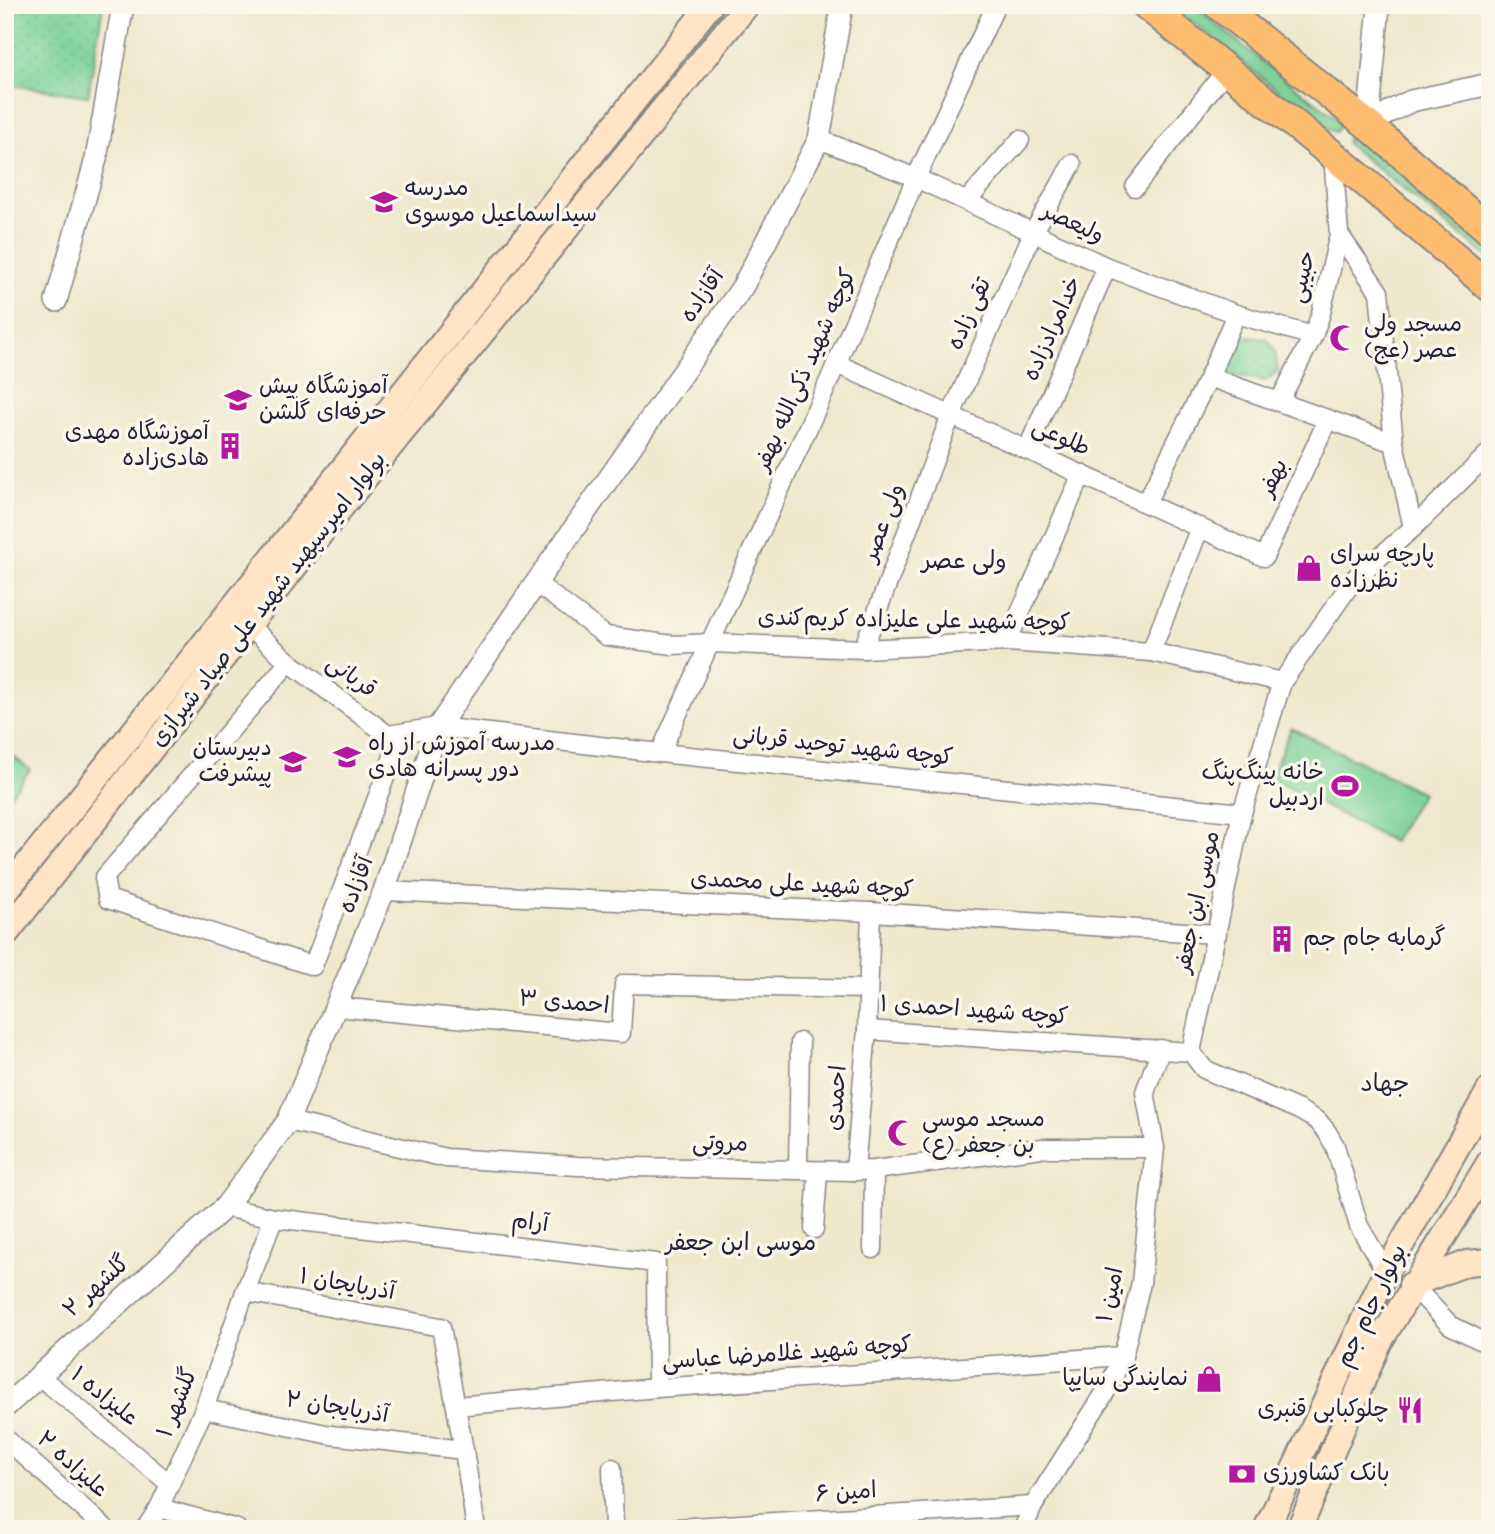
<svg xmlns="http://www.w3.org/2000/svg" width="1495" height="1534" font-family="Mynerve,'Playpen Sans Arabic',sans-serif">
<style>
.grass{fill:#7dd296;stroke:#507a68;stroke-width:2}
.park{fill:url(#park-dots);stroke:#507a68;stroke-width:2}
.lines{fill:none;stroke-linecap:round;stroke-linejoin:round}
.minor-casing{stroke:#888584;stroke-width:21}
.tertiary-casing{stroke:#888584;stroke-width:24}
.secondary-casing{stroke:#888584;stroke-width:28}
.primary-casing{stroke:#888584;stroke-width:32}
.minor{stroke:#fff;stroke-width:18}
.tertiary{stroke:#fff;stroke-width:21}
.secondary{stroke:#ffe4c6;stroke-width:24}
.primary{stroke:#febc71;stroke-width:28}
.labels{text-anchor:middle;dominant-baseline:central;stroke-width:7;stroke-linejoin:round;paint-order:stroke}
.poi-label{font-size:23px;fill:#22223b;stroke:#fbf7ec;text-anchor:start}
.street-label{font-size:23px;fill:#22223b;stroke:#fbf7ec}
.neighbourhood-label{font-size:24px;fill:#22223b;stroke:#fbf7ec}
</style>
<defs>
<pattern id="park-dots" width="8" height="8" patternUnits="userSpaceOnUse" patternTransform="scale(1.75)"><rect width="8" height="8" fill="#7dd296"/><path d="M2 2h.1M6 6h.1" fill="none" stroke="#6cb482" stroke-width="1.8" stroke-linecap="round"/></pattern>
</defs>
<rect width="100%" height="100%" fill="#fbf7ec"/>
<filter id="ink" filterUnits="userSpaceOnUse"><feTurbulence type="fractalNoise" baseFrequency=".0143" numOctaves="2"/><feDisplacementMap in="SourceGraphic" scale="14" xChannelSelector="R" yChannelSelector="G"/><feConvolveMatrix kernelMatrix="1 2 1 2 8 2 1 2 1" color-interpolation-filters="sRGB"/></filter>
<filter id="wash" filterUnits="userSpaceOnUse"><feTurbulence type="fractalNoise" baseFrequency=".00686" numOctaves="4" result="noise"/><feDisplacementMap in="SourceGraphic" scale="28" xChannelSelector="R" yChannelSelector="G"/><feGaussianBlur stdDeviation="1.57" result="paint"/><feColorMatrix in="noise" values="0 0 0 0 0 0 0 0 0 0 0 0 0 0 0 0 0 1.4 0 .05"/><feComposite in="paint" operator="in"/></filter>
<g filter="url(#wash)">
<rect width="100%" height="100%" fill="#eee8cc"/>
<g class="grass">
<path d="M721,5H731L281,571L274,566Z"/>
<path d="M1172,5H1193L1264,63L1337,118L1340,127L1335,132L1321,126Z"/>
<path d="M1352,134L1360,138L1490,241V259L1347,144L1346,139Z"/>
<path d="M1291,728L1422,793L1393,842L1270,778Z"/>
<path d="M5,750L30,770L5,802Z"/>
</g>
<g class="park">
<path d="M5,5H103L88,96L5,84Z"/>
<path d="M1241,336L1267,339L1275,351L1278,371L1265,381L1229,374L1224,365Z"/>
</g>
</g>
<g filter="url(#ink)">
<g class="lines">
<defs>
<g id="minor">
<path d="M819,139L916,178L1107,267L1236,314L1313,336"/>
<path d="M1135,187L1226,70"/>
<path d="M967,201L1020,140"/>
<path d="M1339,234L1379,292L1394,443L1413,528"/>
<path d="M837,364L1264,557L1328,419"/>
<path d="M1209,377L1394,443"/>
<path d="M1279,402L1313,336L1321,313L1339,234L1333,155"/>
<path d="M1027,450L1107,267"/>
<path d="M1146,503L1209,377L1236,314"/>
<path d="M536,583L606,636L673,645L710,643L863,649L1007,642L1151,652L1282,682"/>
<path d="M248,625L289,662L388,735L438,727L660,753L1242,813"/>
<path d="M1007,642L1082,474"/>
<path d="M863,649L951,415L1033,233L1072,164"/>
<path d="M1151,652L1200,527"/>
<path d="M289,662L104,878L108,899L313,966L402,733"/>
<path d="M660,753L825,390L916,178L996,5"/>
<path d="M384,891L871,912L1217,934"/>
<path d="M871,912L867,1030L1191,1052"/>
<path d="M336,1007L621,1033L624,984L868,989"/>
<path d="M288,1121L446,1158L578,1166L855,1171L874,1170L1042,1148H1155"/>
<path d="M798,1169L800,1042"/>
<path d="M855,1171L867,1030"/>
<path d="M274,1218L656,1263L657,1388"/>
<path d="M814,1229L818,1171"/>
<path d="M873,1249L874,1170"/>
<path d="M1386,1272L1359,1226L1335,1146L1327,1132L1318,1121L1299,1110L1204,1069L1191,1052L1242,813L1282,682L1354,579L1413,528L1490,452"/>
<path d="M1413,1286L1450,1325L1490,1345"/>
<path d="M245,1292L441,1327L464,1450L476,1529"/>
<path d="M38,1375L170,1484"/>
<path d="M456,1406L657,1388L1123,1356"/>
<path d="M204,1409L331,1435L464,1450"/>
<path d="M5,1438L106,1529"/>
<path d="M612,1468L614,1529"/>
<path d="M159,1508L237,1529"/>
<path d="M145,1529L159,1508L204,1409L245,1292L274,1218L225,1207"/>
<path d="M661,1529L1033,1506"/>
<path d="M1023,1529L1033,1506L1108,1388L1123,1356L1141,1283L1155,1148L1145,1092L1161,1049"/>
</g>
<g id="tertiary">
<path d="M1368,125L1391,111L1411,101L1490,84"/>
<path d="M1368,125L1379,5"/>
<path d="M56,301L96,159L123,5"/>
<path d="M5,1407L225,1207L288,1121L384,891L438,727L536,583L743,286L819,139L842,5"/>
</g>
<g id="secondary">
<path d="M5,892L230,611L710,5"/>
<path d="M5,935L343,505L747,5"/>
<path d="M1411,1285L1467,1263L1490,1261"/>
<path d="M1266,1529L1386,1272L1490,1089"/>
<path d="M1299,1529L1379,1343L1490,1161"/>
</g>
<g id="primary">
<path d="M1146,5L1333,155L1490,287"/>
<path d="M1218,5L1368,125L1490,231"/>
</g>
</defs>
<use href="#minor" class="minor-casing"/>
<use href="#tertiary" class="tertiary-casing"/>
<use href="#secondary" class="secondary-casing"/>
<use href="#primary" class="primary-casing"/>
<use href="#minor" class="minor"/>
<use href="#tertiary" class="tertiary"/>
<use href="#secondary" class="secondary"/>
<use href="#primary" class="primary"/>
</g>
</g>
<defs>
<symbol id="school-bare" viewBox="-9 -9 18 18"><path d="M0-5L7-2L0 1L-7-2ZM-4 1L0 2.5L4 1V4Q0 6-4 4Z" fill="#b5179e" stroke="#fbf7ec" stroke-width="2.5" paint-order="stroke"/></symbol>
<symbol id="mosque-bare" viewBox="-9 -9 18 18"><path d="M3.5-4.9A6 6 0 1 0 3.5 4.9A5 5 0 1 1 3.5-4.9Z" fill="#b5179e" stroke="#fbf7ec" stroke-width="2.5" paint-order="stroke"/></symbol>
<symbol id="building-bare" viewBox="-9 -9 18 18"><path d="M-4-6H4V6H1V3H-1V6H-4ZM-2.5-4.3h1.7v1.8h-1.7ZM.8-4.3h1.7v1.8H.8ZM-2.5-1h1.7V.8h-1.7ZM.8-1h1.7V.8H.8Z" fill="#b5179e" stroke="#fbf7ec" stroke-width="2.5" paint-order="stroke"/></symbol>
<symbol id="shop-bare" viewBox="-9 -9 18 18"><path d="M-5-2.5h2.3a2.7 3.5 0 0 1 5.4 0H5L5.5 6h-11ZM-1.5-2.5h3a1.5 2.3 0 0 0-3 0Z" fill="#b5179e" stroke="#fbf7ec" stroke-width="2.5" paint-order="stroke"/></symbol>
<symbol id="stadium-bare" viewBox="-9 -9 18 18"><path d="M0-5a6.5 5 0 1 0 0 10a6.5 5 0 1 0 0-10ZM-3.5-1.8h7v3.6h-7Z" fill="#b5179e" stroke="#fbf7ec" stroke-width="2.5" paint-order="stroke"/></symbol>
<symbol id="restaurant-bare" viewBox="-9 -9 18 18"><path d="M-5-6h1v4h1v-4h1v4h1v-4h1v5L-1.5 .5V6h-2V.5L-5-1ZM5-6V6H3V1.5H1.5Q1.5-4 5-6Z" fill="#b5179e" stroke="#fbf7ec" stroke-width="2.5" paint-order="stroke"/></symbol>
<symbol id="bank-bare" viewBox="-9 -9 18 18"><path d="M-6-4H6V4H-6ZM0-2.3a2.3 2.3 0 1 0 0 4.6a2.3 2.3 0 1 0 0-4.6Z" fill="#b5179e" stroke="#fbf7ec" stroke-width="2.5" paint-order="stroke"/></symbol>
</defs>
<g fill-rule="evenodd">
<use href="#school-bare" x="365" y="183" width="38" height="38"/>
<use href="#mosque-bare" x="1324" y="319" width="38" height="38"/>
<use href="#school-bare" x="219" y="381" width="38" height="38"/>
<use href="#building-bare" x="211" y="427" width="38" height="38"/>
<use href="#shop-bare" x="1290" y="549" width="38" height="38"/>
<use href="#school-bare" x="328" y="738" width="38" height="38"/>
<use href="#school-bare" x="274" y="743" width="38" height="38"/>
<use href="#stadium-bare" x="1326" y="767" width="38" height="38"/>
<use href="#building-bare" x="1263" y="920" width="38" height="38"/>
<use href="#mosque-bare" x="882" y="1114" width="38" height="38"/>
<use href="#shop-bare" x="1190" y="1360" width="38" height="38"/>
<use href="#restaurant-bare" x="1391" y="1391" width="38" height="38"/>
<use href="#bank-bare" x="1223" y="1455" width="38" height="38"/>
</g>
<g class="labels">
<g class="poi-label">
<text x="405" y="189">مدرسه<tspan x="405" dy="26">سیداسماعیل موسوی</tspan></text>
<text x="1364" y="325">مسجد ولی<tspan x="1364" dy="26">عصر (عج)</tspan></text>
<text x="259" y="387">آموزشگاه پیش<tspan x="259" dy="26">حرفه‌ای گلشن</tspan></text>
<text x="209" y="433" text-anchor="end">آموزشگاه مهدی<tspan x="209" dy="26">هادی‌زاده</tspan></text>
<text x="1330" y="555">پارچه‌ سرای<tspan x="1330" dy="26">نظرزاده</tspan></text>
<text x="368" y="744">مدرسه آموزش از راه<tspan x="368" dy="26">دور پسرانه هادی</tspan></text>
<text x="272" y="749" text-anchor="end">دبیرستان<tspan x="272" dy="26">پیشرفت</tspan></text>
<text x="1324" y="773" text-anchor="end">خانه پینگ‌پنگ<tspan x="1324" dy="26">اردبیل</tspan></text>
<text x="1303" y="939">گرمابه جام جم</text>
<text x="922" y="1120">مسجد موسی<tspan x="922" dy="26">بن جعفر (ع)</tspan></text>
<text x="1188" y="1379" text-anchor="end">نمایندگی سایپا</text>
<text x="1389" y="1410" text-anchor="end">چلوکبابی قنبری</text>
<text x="1263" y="1474">بانک کشاورزی</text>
</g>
<g class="street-label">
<text transform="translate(1073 224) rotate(25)">ولیعصر</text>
<text transform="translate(1303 277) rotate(-77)">حبیبی</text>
<text transform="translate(703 296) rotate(-56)">آقازاده</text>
<text transform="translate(970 314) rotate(-66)">تقی زاده</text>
<text transform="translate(1053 329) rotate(-66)">خدامرادزاده</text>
<text transform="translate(806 370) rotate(-66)">کوچه شهید ذکی‌الله بهفر</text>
<text transform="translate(1061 438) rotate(24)">طلوعی</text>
<text transform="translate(1274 478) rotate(-65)">بهفر</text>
<text transform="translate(884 523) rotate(-69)">ولی عصر</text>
<text transform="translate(269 600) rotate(-52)">بولوار امیرسپهبد شهید علی صیاد شیرازی</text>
<text transform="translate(914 621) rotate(1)">کوچه شهید علی علیزاده کریم‌کندی</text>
<text transform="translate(351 677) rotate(36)">قربانی</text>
<text transform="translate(843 747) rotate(6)">کوچه شهید توحید قربانی</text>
<text transform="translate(357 885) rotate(-69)">آقازاده</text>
<text transform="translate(802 885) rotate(3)">کوچه شهید علی محمدی</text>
<text transform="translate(1198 902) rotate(-78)">موسی ابن جعفر</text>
<text transform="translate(564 1003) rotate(5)">احمدی ۳</text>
<text transform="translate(974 1011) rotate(4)">کوچه شهید احمدی ۱</text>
<text transform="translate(837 1098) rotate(-85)">احمدی</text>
<text transform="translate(720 1144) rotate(1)">مروتی</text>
<text transform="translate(530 1223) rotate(7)">آرام</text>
<text transform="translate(347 1285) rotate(10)">آذربایجان ۱</text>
<text transform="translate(97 1287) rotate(-42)">گلشهر ۲</text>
<text transform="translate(1111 1295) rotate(-78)">امین ۱</text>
<text transform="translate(1372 1306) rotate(-64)">بولوار جام جم</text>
<text transform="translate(787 1354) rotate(-4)">کوچه شهید غلامرضا عباسی</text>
<text transform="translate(104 1397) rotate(39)">علیزاده ۱</text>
<text transform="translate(178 1403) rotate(-68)">گلشهر ۱</text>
<text transform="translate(337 1408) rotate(9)">آذربایجان ۲</text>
<text transform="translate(72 1465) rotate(42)">علیزاده ۲</text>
<text transform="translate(846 1493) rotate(-4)">امین ۶</text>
</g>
<g class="neighbourhood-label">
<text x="964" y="561">ولی عصر</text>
<text x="1385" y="1084">جهاد</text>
<text x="741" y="1243">موسی ابن جعفر</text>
</g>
</g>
<rect width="1495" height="1534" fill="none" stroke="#fbf7ec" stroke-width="28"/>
</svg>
